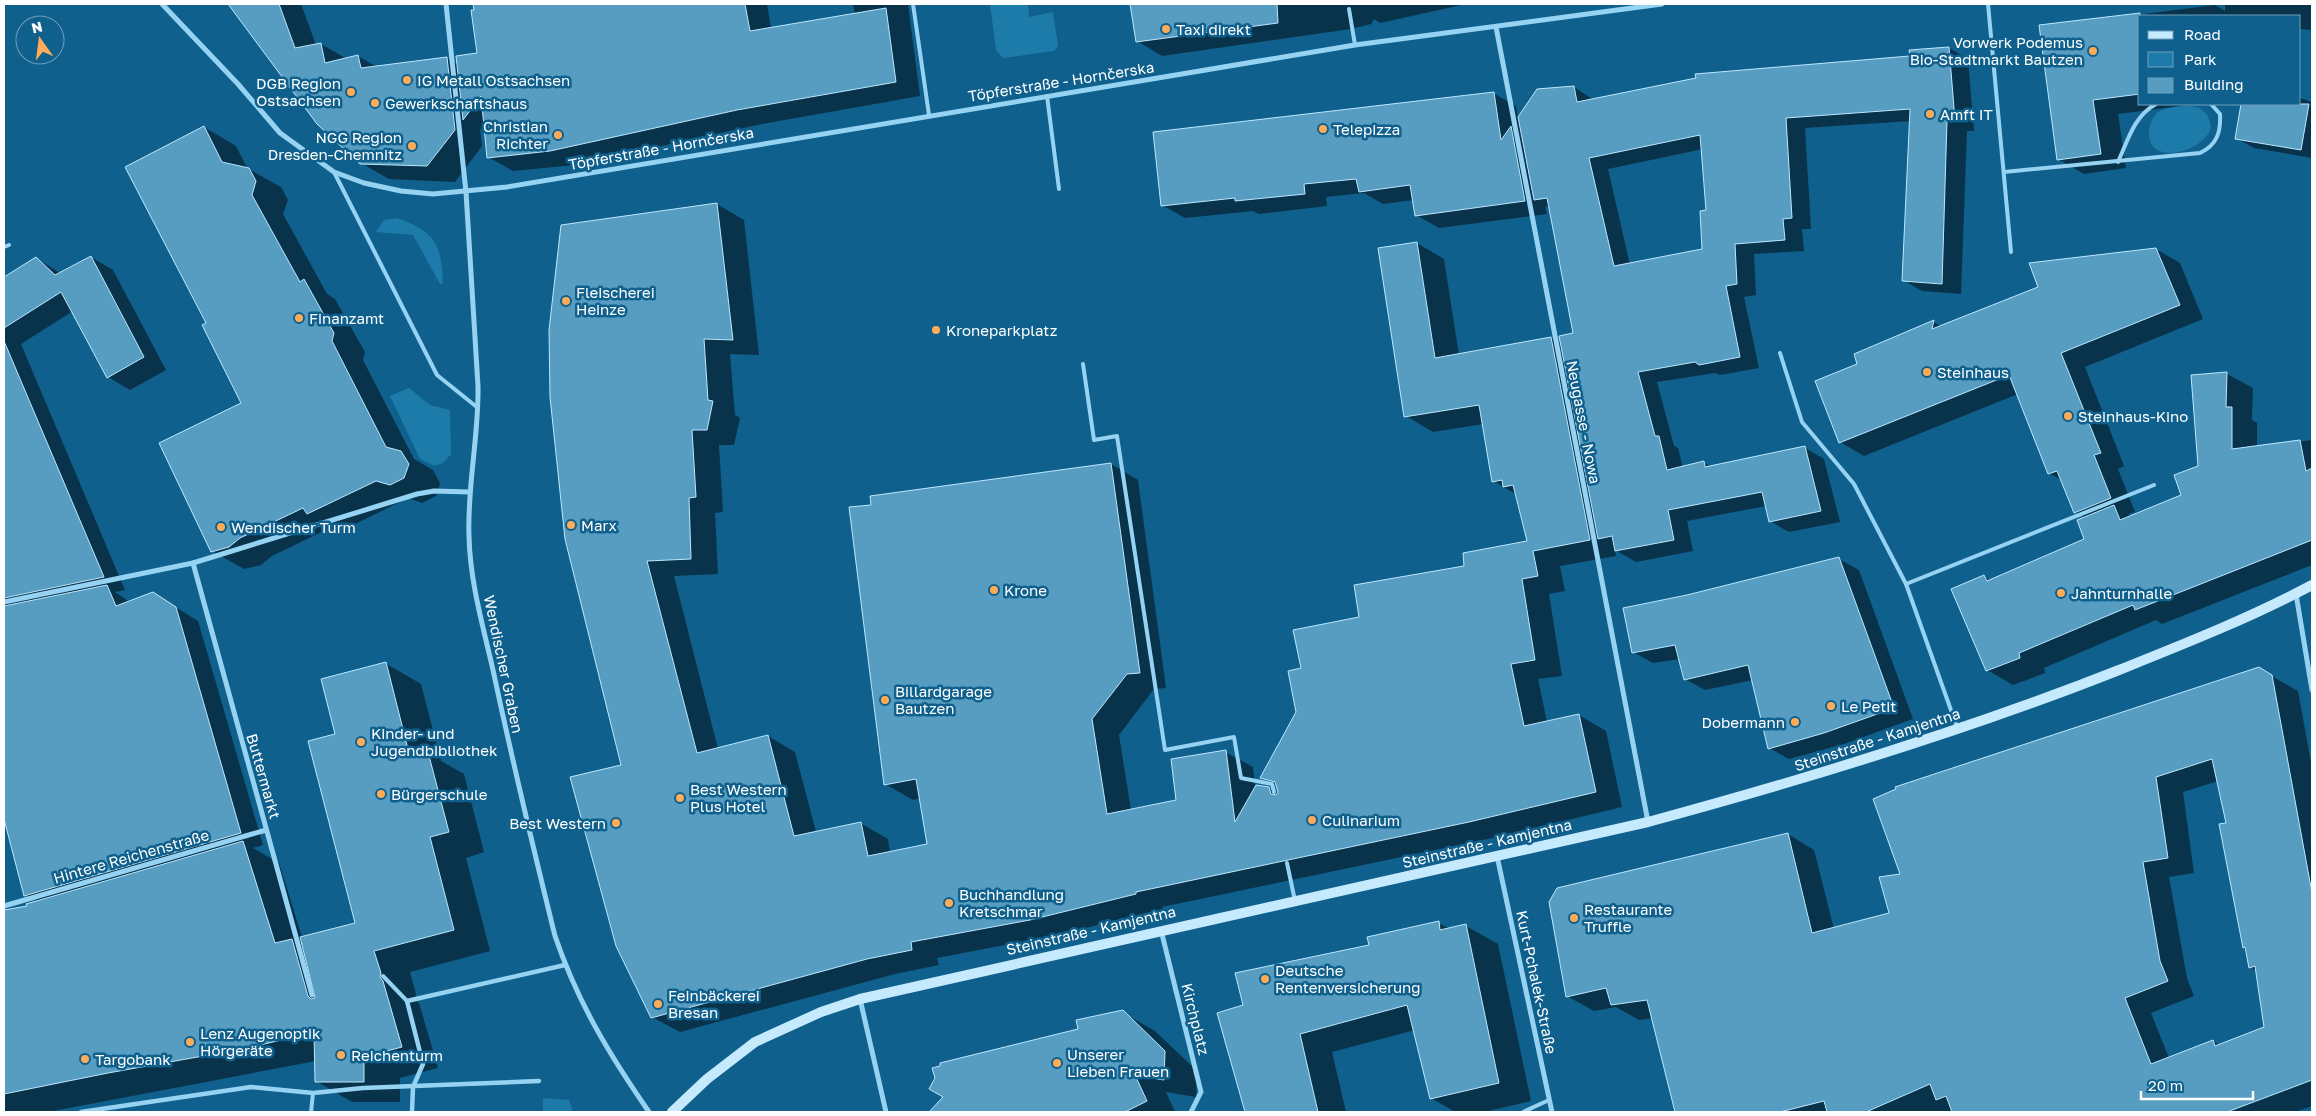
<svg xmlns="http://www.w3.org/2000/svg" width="2316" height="1116" font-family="'Golos Text',sans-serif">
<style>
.green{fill:#1d7baa}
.shadow{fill:#0007;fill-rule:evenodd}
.building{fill:#579dc2;stroke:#bde8fe;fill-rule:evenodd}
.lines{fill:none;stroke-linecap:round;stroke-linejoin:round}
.service{stroke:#96d3f3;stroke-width:4}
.pedestrian{stroke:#96d3f3;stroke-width:4.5}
.minor{stroke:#96d3f3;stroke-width:5}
.secondary{stroke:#c5e9fd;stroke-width:10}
.poi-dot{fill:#ffac58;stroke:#0f608d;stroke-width:2}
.labels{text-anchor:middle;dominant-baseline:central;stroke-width:5;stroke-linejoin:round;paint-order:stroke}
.poi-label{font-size:15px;fill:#fff;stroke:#0f608d;text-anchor:start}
.street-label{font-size:15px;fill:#fff;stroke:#0f608d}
</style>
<rect width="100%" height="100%" fill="#0f608d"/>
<g class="green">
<path d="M990,4H1028L1029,17L1053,12L1058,46L1054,51L1003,58L996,50Z"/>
<path d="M2183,105C2200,107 2208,109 2211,127C2207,146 2172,160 2156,149C2145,141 2148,121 2157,113C2163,108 2175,107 2183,105Z"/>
<path d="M397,218C436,232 441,244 443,283L440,284L413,235L376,232L384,220Z"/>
<path d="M409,388L430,405L450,410L451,454L443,463L434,466L420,459L390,396Z"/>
<path d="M543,1098L569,1100L573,1112H543Z"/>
</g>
<g class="shadow">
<path d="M230,4H301L316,45L321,44L347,59L358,56L377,67L447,58L458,65L479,54L474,4H767L771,28L855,14L853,4H908L920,96L762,124L575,165L513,171L488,157L486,132L480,129L482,146L455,182L389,179L361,163Z"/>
<path d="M1131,4H1466L1380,23L1374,19L1371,24L1351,29L1162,56L1137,41Z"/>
<path d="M2225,4H2312V30L2300,29V16H2140V104H2197L2118,114L2126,168L2084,174L2058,159L2041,27L2215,5L2225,11Z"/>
<path d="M1949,48L1968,59L1974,131H1967L1961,294L1922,291L1903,280L1911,121L1805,128L1811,229H1802L1804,251L1754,254L1756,295L1744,297L1759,368L1720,375L1715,373L1657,382L1674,446L1678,448L1683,468L1704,463L1712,467L1804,447L1824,459L1840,522L1789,532L1770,521L1766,506L1687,521L1693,551L1636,562L1615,550L1616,556L1560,566L1565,591L1549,594L1562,676L1538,679L1547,722L1579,715L1606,731L1622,807L1497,837L1162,907L1163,909L1057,935L937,958L939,965L895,974L680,1032L652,1017L622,765L566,540L556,456L550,331L717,204L744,220L759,355L730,354L735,415L740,418L734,445H719L723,512L715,513L718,574L674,576L718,749L768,736L795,752L816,832L860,823L888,839L890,853L929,845L921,798L913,800L885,784L872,506L1111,464L1138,480L1166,688L1154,689L1119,735L1131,810L1177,801L1225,752L1253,767L1255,786L1268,788L1279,794L1277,786L1262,777L1298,712L1303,669L1361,618L1465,567L1529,542L1517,495L1494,481L1483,424L1433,432L1406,416L1380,249L1417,243L1444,259L1459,355L1551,338L1563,345L1574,334L1550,208L1545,206L1547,214L1439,228L1416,215L1414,200L1383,204L1364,193L1326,197L1327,206L1259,214L1253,211L1185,218L1162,205L1493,93L1516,106L1518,118L1538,91L1574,87L1594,100L1911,57ZM1703,149L1708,211L1704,250L1630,265L1608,169Z"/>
<path d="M2300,98L2312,102V158L2254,148L2236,138L2242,104H2300Z"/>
<path d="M204,127L236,146L247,168L281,187L288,200L283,214L327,294L335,299L365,352L363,360L414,459L433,470L440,483L436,496L422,503L408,498L339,532L332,527L272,556L261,565L244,569L212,551L243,404L208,323Z"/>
<path d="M2156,249L2180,263L2203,319L2085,367L2124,466L2118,469L2135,512L2128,514L2131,516L2183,496L2199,467L2192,376L2227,374L2253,388L2252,420L2257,423V447L2312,440V565L2162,624L2156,620L2044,668L2045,673L2013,685L1987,670L1984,576L1991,581L2086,540L2085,518L2075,512L2063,481L2049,473L2018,394L1864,456L1840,442L1859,365L1855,355L1934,322L1942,327Z"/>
<path d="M91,257L113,270L166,370L130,390L108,377L73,311L21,344L125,590L115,592L130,602L153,593L198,621L263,845L253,848L279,863L302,937L356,924L336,735L385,663L421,684L441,761L464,774L484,852L466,858L490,951L410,972L416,994L415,999L419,1003L438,1068L400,1078V1102H352L316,1081V1061L48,1112H4V929L32,921L38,902L25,895L4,814V277L36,258L60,273Z"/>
<path d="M1839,559L1859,570L1913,719L1844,744L1789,759L1769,748L1753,680L1705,690L1685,679L1680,659L1653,663L1633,652Z"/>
<path d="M2259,669L2298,691L2312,768V1106L2295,1112H1676L1653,1018L1639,1020L1616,1007L1594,1011L1567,996L1788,834L1814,850L1834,929L1890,914L1901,875ZM2218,781L2227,824L2244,947L2250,967L2257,971L2266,1028L2220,1046L2213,1041L2169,1058L2151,1013L2194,996L2187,978L2169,877L2194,873L2183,792Z"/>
<path d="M1438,923L1450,929L1466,926L1498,944L1531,1101L1484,1112H1455L1431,1098L1415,1030L1332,1052L1346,1112H1252L1250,1102L1245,1006L1370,946Z"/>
<path d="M1122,1012L1155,1031L1197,1071L1196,1097L1166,1092L1175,1112H942L940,1103L1080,1030Z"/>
</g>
<g class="building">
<path d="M228,4H279L295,48L321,43L325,63L358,55L361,68L447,57L455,130L427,166L360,164L317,124Z"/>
<path d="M473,4H745L750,31L886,8L896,82L737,110L550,151L487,158L481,96L463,120L456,56L477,53L471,10H474Z"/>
<path d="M1130,4H1277L1278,23L1136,42Z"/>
<path d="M2140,13V94L2093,100L2101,154L2057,160L2039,25Z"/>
<path d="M1949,47L1955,120L1947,121L1942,284L1902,281L1910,109L1786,118L1792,218L1783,219L1785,240L1735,244L1737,284L1726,286L1740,357L1699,365L1695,362L1638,372L1655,436H1659L1667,470L1704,461L1705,467L1805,446L1821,511L1769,522L1762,492L1668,510L1674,540L1615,551L1612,536L1598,539L1559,336L1573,333L1547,198L1534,200L1518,117L1537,89L1574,86L1577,102L1696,78L1695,74L1910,56L1909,50ZM1700,135L1706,210L1700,211L1702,249L1614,266L1589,158Z"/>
<path d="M1494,92L1501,140L1511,126L1525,201L1415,216L1410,185L1359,192L1356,179L1304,184L1305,194L1235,201V198L1161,206L1153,132Z"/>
<path d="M2241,104H2309L2301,150L2235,139Z"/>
<path d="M204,126L222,162L249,168L256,181L252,195L300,282L304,279L334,333L332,341L386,447L401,451L409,464L404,478L390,485L376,481L307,514L303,508L240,538L229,547L211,552L159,443L241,403L202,325L206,323L125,167Z"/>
<path d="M717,203L733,340L704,339L708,400L713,401L707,430H692L696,497L689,498L691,559L647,561L697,753L768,735L794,836L861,822L868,856L927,844L916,779L884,785L849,507L871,505L870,496L1111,463L1140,673L1127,674L1092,719L1107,814L1176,800L1171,759L1226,750L1235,822L1256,785L1269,787L1271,794L1276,795L1278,792L1275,782L1260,778L1296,712L1288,671L1301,668L1293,630L1359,617L1354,585L1464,566L1463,553L1527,541L1513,485L1503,487L1502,480L1492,482L1479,405L1404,417L1378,248L1417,242L1435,358L1551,337L1590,540L1533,551L1538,576L1522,579L1535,660L1511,664L1524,726L1579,714L1596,792L1469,822L1136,892V894L1030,920L911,942L912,950L867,959L651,1018L616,946L570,777L621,765L565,539L550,397L549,330L561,225Z"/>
<path d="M2156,248L2180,305L2061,353L2101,453L2094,455L2111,498L2074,513L2057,471L2048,474L2009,375L1839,443L1815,381L1857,364L1854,354L1934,320L1932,329L2038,287L2029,263Z"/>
<path d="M91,256L144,357L107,378L61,292L4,328V277L36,257L55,275Z"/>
<path d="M4,341L104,577L4,598Z"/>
<path d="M2227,372L2226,407H2232V449L2300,440L2306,471L2312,468V540L2135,610L2133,605L2019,653L2020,658L1986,671L1951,589L1984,575L1987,581L2084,539L2077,520L2114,505L2120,520L2181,495L2174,475L2198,466L2191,375Z"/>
<path d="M1839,557L1894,708L1824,733L1768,749L1748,665L1684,680L1675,645L1632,653L1623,608L1687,595Z"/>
<path d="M107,585L116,606L153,592L176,607L241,833L24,896L4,819V606Z"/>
<path d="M386,662L410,757L428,752L449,832L430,837L454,930L374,951L381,973L380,977L383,981L402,1047L364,1057V1082H315L314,1032L248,1048L108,1073L4,1094V910L27,906L26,904L243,841L275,943L292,939L308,996L311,999L315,998L300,937L355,923L308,741L335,734L321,679Z"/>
<path d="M2259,667L2272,675L2312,893V1080L2227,1112H1952L1946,1096L1936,1100L1930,1084L1866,1112H1827L1824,1101L1780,1112H1675L1647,1000L1611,1005L1606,988L1566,997L1549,902L1557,888L1788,833L1812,933L1889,913L1879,877L1900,874L1873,799L1896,789L1895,787ZM2212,759L2226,823L2219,824L2243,948L2245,947L2249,968L2255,966L2264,1027L2215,1046L2213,1040L2151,1064L2125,998L2168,981L2160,961L2143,862L2168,858L2156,777Z"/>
<path d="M1439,921L1440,930L1466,924L1499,1083L1430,1099L1407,1005L1300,1034L1318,1112H1245L1217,1013L1243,1005L1235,973L1369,945L1367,937Z"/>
<path d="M1123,1010L1165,1051L1164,1080L1135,1075L1147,1101L1125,1112H929L943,1097L929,1089L935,1078L932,1068L940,1066V1063L1078,1029L1076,1020Z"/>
</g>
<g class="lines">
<g class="service">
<path d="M913,4L929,115"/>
<path d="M1988,4L2011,252"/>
<path d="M1349,9L1355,45"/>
<path d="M1047,96L1059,189"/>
<path d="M2118,162C2128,140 2134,116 2156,104"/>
<path d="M334,172L437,375L478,408"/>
<path d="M2004,172L2200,153C2217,145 2221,132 2220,114L2211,104"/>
<path d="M4,247L9,245"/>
<path d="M1780,353L1802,422L1854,484L1906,584L1957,727"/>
<path d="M1083,364L1094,440L1117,436L1165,750L1234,737L1241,778L1272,784L1274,792"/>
<path d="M1906,584L2154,485"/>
<path d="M1287,863L1295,901"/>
<path d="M383,976L407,1001"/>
<path d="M311,1112L313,1093"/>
<path d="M1523,1112L1549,1100"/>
</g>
<g class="pedestrian">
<path d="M81,1112L251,1087L313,1093L363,1088L539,1081"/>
<path d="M412,1112L413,1087L423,1064L407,1001L565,965"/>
</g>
<g class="minor">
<path d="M162,4L238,84L280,133L334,172L364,183L401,191L433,194L507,187L1355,45L1662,4"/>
<path d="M446,4L466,192L478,386C479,436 467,486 469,536C470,582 483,626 493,670C512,759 533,847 555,936C578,1003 609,1054 649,1112"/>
<path d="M1496,27L1648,822"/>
<path d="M193,563L312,995"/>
<path d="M2296,594L2312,690"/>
<path d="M4,602L193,563L417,494L434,491L469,492"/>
<path d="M1497,856L1552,1112"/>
<path d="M4,906L266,830"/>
<path d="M1161,930L1201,1092L1191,1112"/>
<path d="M860,999L886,1112"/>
</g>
<path class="secondary" d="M672,1112L707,1079L755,1042L821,1012L860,999L1648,822C1807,779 1965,731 2119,670C2184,644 2250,618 2312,585"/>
</g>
<g class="poi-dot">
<circle cx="1166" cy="29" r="5"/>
<circle cx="2093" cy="51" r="5"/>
<circle cx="407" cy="80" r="5"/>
<circle cx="351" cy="92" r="5"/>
<circle cx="375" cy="103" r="5"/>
<circle cx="1930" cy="114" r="5"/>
<circle cx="1323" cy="129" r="5"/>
<circle cx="558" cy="135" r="5"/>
<circle cx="412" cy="146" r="5"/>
<circle cx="566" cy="301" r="5"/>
<circle cx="299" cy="318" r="5"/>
<circle cx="936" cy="330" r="5"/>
<circle cx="1927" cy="372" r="5"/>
<circle cx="2068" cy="416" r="5"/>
<circle cx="571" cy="525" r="5"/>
<circle cx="221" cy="527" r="5"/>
<circle cx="994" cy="590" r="5"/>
<circle cx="2061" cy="593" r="5"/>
<circle cx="885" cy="700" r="5"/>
<circle cx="1831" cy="706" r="5"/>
<circle cx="1795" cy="722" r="5"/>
<circle cx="361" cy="742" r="5"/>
<circle cx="381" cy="794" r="5"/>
<circle cx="680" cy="798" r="5"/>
<circle cx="1312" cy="820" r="5"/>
<circle cx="616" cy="823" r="5"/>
<circle cx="949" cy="903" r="5"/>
<circle cx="1574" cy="918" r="5"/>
<circle cx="1265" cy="979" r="5"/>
<circle cx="658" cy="1004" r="5"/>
<circle cx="190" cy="1042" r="5"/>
<circle cx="341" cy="1055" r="5"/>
<circle cx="85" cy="1059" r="5"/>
<circle cx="1057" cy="1063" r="5"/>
</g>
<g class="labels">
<g class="poi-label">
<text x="1176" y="29">Taxi direkt</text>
<text x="2083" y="42" text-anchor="end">Vorwerk Podemus<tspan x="2083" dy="17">Bio-Stadtmarkt Bautzen</tspan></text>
<text x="417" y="80">IG Metall Ostsachsen</text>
<text x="341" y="83" text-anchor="end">DGB Region<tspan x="341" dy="17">Ostsachsen</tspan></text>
<text x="385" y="103">Gewerkschaftshaus</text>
<text x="1940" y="114">Amft IT</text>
<text x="548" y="126" text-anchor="end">Christian<tspan x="548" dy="17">Richter</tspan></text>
<text x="1333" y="129">Telepizza</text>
<text x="402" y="137" text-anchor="end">NGG Region<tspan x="402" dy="17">Dresden-Chemnitz</tspan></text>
<text x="576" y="292">Fleischerei<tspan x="576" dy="17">Heinze</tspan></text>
<text x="309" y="318">Finanzamt</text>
<text x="946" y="330">Kroneparkplatz</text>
<text x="1937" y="372">Steinhaus</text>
<text x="2078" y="416">Steinhaus-Kino</text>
<text x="581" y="525">Marx</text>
<text x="231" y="527">Wendischer Turm</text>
<text x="1004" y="590">Krone</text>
<text x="2071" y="593">Jahnturnhalle</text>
<text x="895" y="691">Billardgarage<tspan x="895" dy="17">Bautzen</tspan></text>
<text x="1841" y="706">Le Petit</text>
<text x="1785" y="722" text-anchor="end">Dobermann</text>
<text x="371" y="733">Kinder- und<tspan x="371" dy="17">Jugendbibliothek</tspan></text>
<text x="690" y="789">Best Western<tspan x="690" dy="17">Plus Hotel</tspan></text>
<text x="391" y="794">Bürgerschule</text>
<text x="1322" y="820">Culinarium</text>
<text x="606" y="823" text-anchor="end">Best Western</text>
<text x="959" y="894">Buchhandlung<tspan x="959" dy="17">Kretschmar</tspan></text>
<text x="1584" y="909">Restaurante<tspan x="1584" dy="17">Truffle</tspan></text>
<text x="1275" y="970">Deutsche<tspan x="1275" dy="17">Rentenversicherung</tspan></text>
<text x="668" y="995">Feinbäckerei<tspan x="668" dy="17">Bresan</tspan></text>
<text x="200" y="1033">Lenz Augenoptik<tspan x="200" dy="17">Hörgeräte</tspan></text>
<text x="1067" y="1054">Unserer<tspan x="1067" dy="17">Lieben Frauen</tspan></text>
<text x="351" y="1055">Reichenturm</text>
<text x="95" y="1059">Targobank</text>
</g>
<g class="street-label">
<text transform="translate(1061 81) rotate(-9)">Töpferstraße - Hornčerska</text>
<text transform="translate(661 148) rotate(-10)">Töpferstraße - Hornčerska</text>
<text transform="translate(1584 422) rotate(79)">Neugasse - Nowa</text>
<text transform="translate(504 664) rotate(78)">Wendischer Graben</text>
<text transform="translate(1877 739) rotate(-18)">Steinstraße - Kamjentna</text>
<text transform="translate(264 776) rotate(74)">Buttermarkt</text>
<text transform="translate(1487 843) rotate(-13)">Steinstraße - Kamjentna</text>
<text transform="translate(131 856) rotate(-16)">Hintere Reichenstraße</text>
<text transform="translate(1091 930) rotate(-13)">Steinstraße - Kamjentna</text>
<text transform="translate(1537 982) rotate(78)">Kurt-Pchalek-Straße</text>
<text transform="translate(1196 1019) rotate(76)">Kirchplatz</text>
</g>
</g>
<rect width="2316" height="1116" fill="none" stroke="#ffffff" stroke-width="10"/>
<rect x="2138" y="15" width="162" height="90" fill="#0f608d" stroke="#6fa0bb"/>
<rect x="2148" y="31" width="25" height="8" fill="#c5e9fd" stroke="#6fa0bb"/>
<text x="2184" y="40" font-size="15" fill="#ffffff">Road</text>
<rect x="2148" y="52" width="25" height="15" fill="#1d7baa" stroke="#6fa0bb"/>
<text x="2184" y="65" font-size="15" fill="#ffffff">Park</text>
<rect x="2148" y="78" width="25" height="15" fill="#579dc2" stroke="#6fa0bb"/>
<text x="2184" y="90" font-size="15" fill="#ffffff">Building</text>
<g transform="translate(40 40) rotate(346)"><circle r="24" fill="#0f608d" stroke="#6fa0bb"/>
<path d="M0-4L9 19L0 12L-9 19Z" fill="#ffac58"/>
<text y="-8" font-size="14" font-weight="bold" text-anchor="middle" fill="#ffffff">N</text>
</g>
<path d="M2141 1091v8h112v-8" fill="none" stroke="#ffffff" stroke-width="2.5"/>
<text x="2148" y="1091" font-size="15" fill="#ffffff" stroke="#0f608d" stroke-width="4" paint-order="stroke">20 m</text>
</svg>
